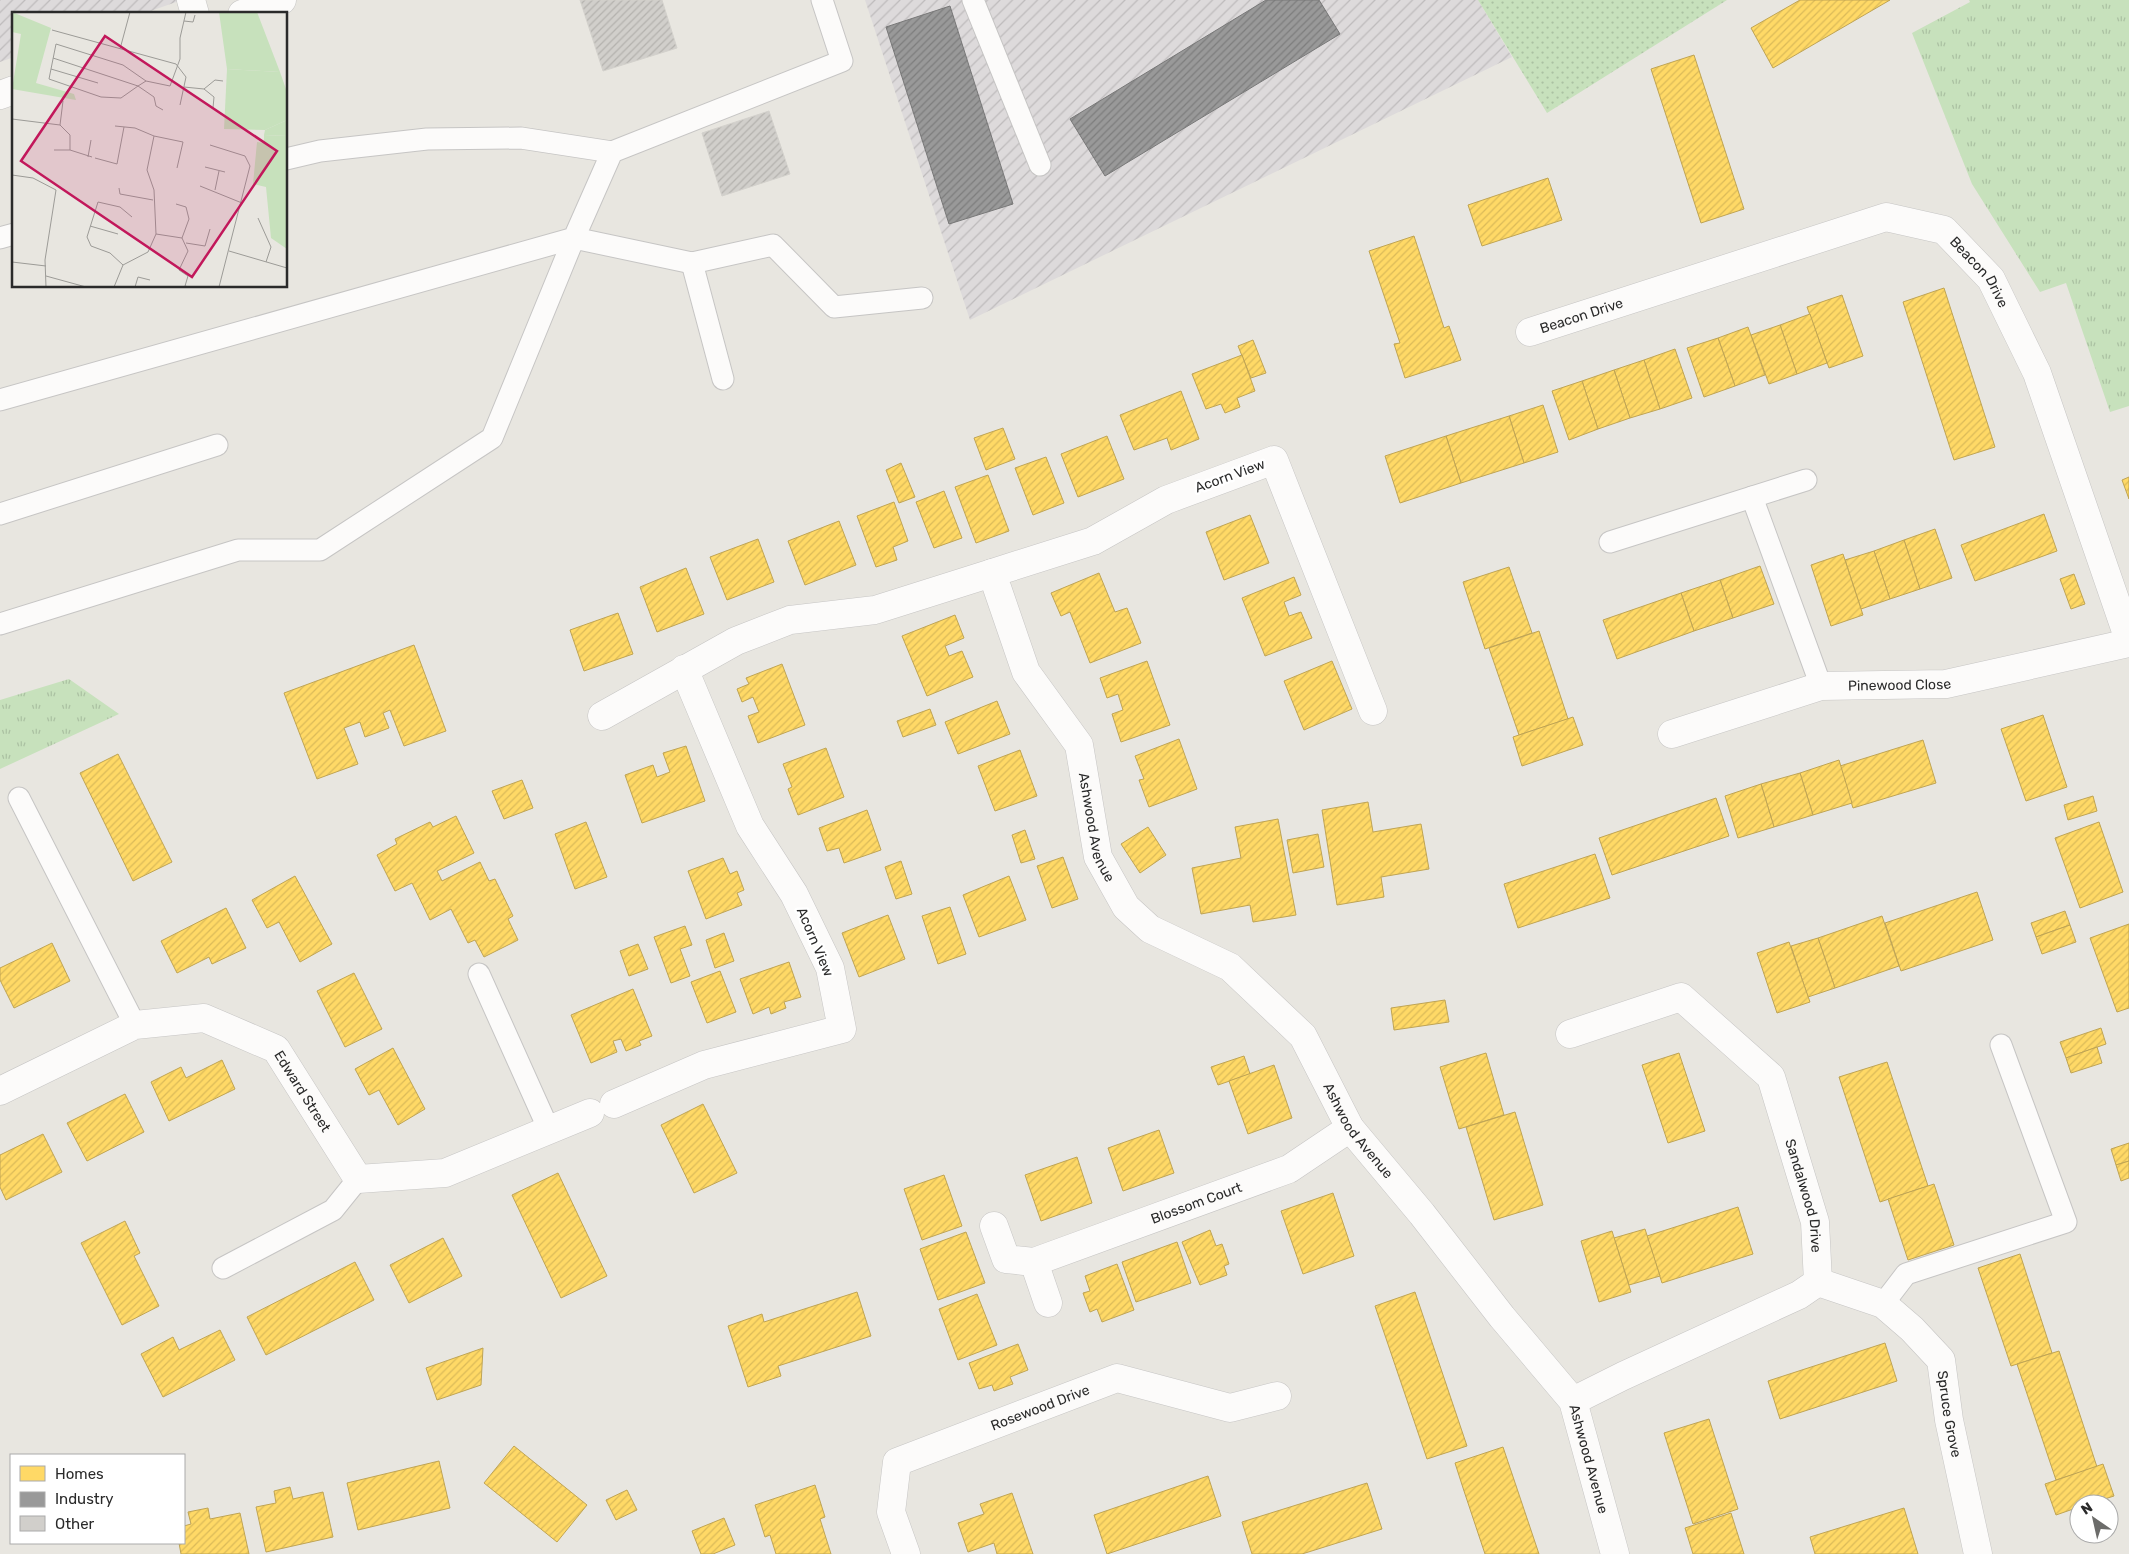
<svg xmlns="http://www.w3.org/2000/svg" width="2129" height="1554" font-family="Rubik,sans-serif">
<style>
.industrial{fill:url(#industrial-furrows)}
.grass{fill:url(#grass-tufts)}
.park{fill:url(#park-dots)}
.homes{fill:url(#homes-hatch);stroke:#bfa454}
.industry{fill:url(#industry-hatch);stroke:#787878}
.building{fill:url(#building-hatch);stroke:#d3d1cc}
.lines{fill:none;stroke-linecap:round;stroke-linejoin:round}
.lane-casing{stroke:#c6c5c4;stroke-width:23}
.street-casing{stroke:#c6c5c4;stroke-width:29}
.lane{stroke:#fcfbfa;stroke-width:21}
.street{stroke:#fcfbfa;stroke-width:28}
.labels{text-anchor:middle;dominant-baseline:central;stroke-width:5;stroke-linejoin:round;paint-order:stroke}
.street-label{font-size:14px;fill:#2a2a2a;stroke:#fff}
.inset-road{fill:none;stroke:#9c9b97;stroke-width:1}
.view{fill:#c2185b;fill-opacity:0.15;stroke:#c2185b;stroke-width:2.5}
.inset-edge{fill:none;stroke:#2a2a2a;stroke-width:2.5}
</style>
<defs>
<pattern id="industrial-furrows" width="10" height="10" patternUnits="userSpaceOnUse" patternTransform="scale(1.25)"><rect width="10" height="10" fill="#dddadb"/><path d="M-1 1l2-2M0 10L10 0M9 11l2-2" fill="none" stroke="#bebbbc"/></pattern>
<pattern id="grass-tufts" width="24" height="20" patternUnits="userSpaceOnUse" patternTransform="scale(1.25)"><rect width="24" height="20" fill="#c7e1bc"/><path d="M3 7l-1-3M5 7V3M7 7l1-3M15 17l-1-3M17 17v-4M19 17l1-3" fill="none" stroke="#abc1a2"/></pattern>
<pattern id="park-dots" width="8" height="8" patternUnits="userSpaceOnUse" patternTransform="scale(1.25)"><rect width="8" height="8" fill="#c7e1bc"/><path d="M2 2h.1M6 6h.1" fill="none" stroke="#abc1a2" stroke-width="1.8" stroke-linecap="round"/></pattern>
<pattern id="homes-hatch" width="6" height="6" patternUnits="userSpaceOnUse" patternTransform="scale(1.25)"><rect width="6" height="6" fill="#ffd966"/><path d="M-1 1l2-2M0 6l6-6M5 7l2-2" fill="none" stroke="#dbba59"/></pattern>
<pattern id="industry-hatch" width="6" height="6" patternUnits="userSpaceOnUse" patternTransform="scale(1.25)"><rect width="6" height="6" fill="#999"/><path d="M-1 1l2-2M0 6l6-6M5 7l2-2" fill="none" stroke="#7d7d7d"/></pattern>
<pattern id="building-hatch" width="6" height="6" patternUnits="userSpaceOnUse" patternTransform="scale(1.25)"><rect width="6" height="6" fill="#d1cfcb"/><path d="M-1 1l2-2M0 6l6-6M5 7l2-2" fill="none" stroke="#b4b2ae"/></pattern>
</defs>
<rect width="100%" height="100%" fill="#e8e6e0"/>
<g class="industrial">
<path d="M0,0H182L142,14H14V57L0,62Z"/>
<path d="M865,0H1478L1512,57L970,320Z"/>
</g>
<g class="grass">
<path d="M1969,0H2129V406L2110,412L2066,283L2040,292L1972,184L1912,33L1970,2Z"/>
<path d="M69,679L119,714L0,769V700Z"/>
</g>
<path class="park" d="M1478,0H1727L1547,113Z"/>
<g class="homes">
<path d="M1800,0H1890L1773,68L1751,28Z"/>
<path d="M1694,55L1744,209L1701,223L1651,69Z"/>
<path d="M1548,178L1562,220L1482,246L1468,205Z"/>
<path d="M1414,236L1444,328L1449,326L1461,360L1405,378L1394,344L1400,343L1369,251Z"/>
<path d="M1944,288L1995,447L1954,460L1903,302Z"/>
<path d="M1842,295L1863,356L1829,368L1807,307Z"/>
<path d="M1810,314L1827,363L1797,374L1780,325Z"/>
<path d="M1780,325L1797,374L1769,384L1751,335Z"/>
<path d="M1748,327L1765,375L1735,386L1718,338Z"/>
<path d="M1718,338L1735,386L1704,397L1687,348Z"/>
<path d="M1253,340L1266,373L1251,378L1238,346Z"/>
<path d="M1675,349L1692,398L1660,409L1644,360Z"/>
<path d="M1242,355L1255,391L1237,398L1240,407L1225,413L1221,404L1206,409L1192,374Z"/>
<path d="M1644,360L1660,409L1630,418L1614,370Z"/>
<path d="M1614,370L1630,418L1598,429L1582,381Z"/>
<path d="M1582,381L1598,429L1569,440L1552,391Z"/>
<path d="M1181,391L1199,439L1171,450L1167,438L1134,450L1120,415Z"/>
<path d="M1543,405L1558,452L1524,463L1509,416Z"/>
<path d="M1509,416L1524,463L1461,483L1446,436Z"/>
<path d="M1003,428L1015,459L986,470L974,438Z"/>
<path d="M1107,436L1124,479L1078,497L1061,454Z"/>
<path d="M1446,436L1461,483L1400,503L1385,456Z"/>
<path d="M1046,457L1064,503L1033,515L1015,468Z"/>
<path d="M901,463L915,497L899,503L886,470Z"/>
<path d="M988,475L1009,531L976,543L955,487Z"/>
<path d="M2129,477V499L2122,480Z"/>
<path d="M944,491L962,538L934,548L916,502Z"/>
<path d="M894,502L908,541L893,547L897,560L876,567L857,516Z"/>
<path d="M2044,514L2057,551L1975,581L1961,545Z"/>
<path d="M1250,515L1269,563L1224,580L1206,532Z"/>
<path d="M839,521L856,565L805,585L788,541Z"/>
<path d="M1935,529L1952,578L1920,589L1904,540Z"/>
<path d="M758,539L774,582L727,600L710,557Z"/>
<path d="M1904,540L1920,589L1890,599L1874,551Z"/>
<path d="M1874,551L1890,599L1861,609L1845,560Z"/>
<path d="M1843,554L1863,615L1831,626L1811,565Z"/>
<path d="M1760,566L1774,604L1733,618L1720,580Z"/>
<path d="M1509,567L1532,633L1485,649L1463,582Z"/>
<path d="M686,568L704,614L657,632L640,587Z"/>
<path d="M1099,573L1115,612L1127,608L1141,643L1090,663L1070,612L1061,616L1051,593Z"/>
<path d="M2074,574L2085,604L2071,609L2060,579Z"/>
<path d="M1294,577L1301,595L1284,602L1289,616L1301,612L1312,638L1265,656L1242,598Z"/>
<path d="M1720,580L1733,618L1694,631L1681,593Z"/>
<path d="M1681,593L1694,631L1617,659L1603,620Z"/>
<path d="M618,613L633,654L584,671L570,630Z"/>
<path d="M955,615L964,638L945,646L949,656L962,651L973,677L927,696L902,636Z"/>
<path d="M1539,631L1568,719L1519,735L1489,648Z"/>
<path d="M414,645L446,731L404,746L390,710L383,713L389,728L365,737L360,722L344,728L358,764L317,779L284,693Z"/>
<path d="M1147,661L1170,725L1121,742L1112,714L1123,710L1118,694L1107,698L1100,678Z"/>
<path d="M1332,661L1352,709L1304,730L1284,681Z"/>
<path d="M782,664L805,725L758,743L748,716L759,712L753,697L742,702L737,689L749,684L746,678Z"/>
<path d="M997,701L1010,734L958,754L945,722Z"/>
<path d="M930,709L936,725L903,737L897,721Z"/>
<path d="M2043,715L2067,787L2026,801L2001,729Z"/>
<path d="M1573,717L1583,745L1522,766L1513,737Z"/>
<path d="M1179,739L1197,789L1149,807L1139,780L1144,779L1135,756Z"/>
<path d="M1923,740L1936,783L1853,808L1840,766Z"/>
<path d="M686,746L705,801L642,823L625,775L653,765L657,777L670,772L663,753Z"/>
<path d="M826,748L844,797L798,815L788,789L792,787L783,764Z"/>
<path d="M1020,750L1037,796L995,811L978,766Z"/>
<path d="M118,754L172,862L133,881L80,773Z"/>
<path d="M1839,760L1852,803L1813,815L1800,773Z"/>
<path d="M1800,773L1813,815L1774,827L1761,784Z"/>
<path d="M522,780L533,808L504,819L492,791Z"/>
<path d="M1761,784L1774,827L1738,838L1725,796Z"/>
<path d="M2093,796L2097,811L2068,820L2064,805Z"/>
<path d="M1716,798L1729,836L1612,875L1599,838Z"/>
<path d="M1368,802L1373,832L1421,824L1429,869L1381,877L1384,897L1337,905L1322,810Z"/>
<path d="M867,810L881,850L844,863L839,848L827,851L819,828Z"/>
<path d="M456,816L474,853L437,871L442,881L480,862L489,881L495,879L513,916L508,919L518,940L484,957L475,940L468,943L451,909L430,920L412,883L395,891L377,855L397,844L395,839L430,822L433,827Z"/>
<path d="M1278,819L1296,915L1253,922L1250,905L1201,914L1192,868L1241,858L1235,827Z"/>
<path d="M586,822L607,877L575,889L555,834Z"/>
<path d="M2099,822L2123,892L2080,908L2055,838Z"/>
<path d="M1148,827L1166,855L1140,873L1121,844Z"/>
<path d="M1025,830L1035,859L1021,863L1012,835Z"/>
<path d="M1318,834L1324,867L1293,873L1287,840Z"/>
<path d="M1595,854L1610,898L1518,928L1504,884Z"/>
<path d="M1063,857L1078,899L1052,908L1037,866Z"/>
<path d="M723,858L730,874L737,871L744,890L737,893L742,905L706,919L688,871Z"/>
<path d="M901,861L912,894L896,899L885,867Z"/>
<path d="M295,876L332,944L300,962L279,922L267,928L252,900Z"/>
<path d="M1009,876L1026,920L979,937L963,895Z"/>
<path d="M1977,892L1993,940L1901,971L1885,923Z"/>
<path d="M950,907L966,954L938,964L922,916Z"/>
<path d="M226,908L246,948L212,964L209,957L177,973L161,941Z"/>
<path d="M2065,911L2070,925L2036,937L2031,923Z"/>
<path d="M888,915L905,959L859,977L842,933Z"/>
<path d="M1882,916L1899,966L1835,988L1818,938Z"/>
<path d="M2129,924V1008L2117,1012L2090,938Z"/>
<path d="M2070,925L2076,942L2042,954L2036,937Z"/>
<path d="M685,926L692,945L680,949L690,976L671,983L654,937Z"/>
<path d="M724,933L734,961L715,968L706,940Z"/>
<path d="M1818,938L1835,988L1808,997L1791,946Z"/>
<path d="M1789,942L1810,1002L1777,1013L1757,953Z"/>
<path d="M52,943L70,981L14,1008L0,980V968Z"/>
<path d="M638,944L648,969L629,976L620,951Z"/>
<path d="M789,962L801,997L784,1002L786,1008L771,1014L769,1007L753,1014L740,979Z"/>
<path d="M720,971L736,1012L707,1023L691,982Z"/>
<path d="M354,973L382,1029L345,1047L317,991Z"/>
<path d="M633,989L652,1036L639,1041L641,1045L626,1051L621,1039L613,1041L617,1052L591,1063L571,1015Z"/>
<path d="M1445,1000L1449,1022L1394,1030L1391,1008Z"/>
<path d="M2101,1028L2106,1044L2066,1058L2060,1042Z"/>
<path d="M2097,1047L2102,1063L2071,1073L2066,1058Z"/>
<path d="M393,1048L425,1109L398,1125L379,1090L369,1095L355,1069Z"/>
<path d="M1486,1053L1504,1115L1459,1129L1440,1067Z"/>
<path d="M1679,1053L1705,1131L1668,1143L1642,1065Z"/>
<path d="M1244,1056L1250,1074L1218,1085L1211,1067Z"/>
<path d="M222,1060L235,1089L169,1121L151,1082L181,1067L186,1078Z"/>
<path d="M1887,1062L1928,1186L1880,1202L1839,1077Z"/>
<path d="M1274,1065L1292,1118L1248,1134L1229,1081Z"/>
<path d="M125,1094L144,1132L87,1161L67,1123Z"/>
<path d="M703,1104L737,1173L694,1193L661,1125Z"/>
<path d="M1515,1112L1543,1205L1494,1220L1466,1127Z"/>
<path d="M1159,1130L1174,1173L1123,1191L1108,1148Z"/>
<path d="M43,1134L62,1172L6,1200L0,1187V1155Z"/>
<path d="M2129,1143V1161L2116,1165L2111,1149Z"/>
<path d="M1077,1157L1092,1203L1041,1221L1025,1175Z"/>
<path d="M2129,1161V1178L2121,1181L2116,1165Z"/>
<path d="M558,1173L607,1276L561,1298L512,1195Z"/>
<path d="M944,1175L962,1226L922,1240L904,1189Z"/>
<path d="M1934,1184L1954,1245L1908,1260L1888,1199Z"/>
<path d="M1333,1193L1354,1256L1303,1274L1281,1211Z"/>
<path d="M1738,1207L1753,1254L1662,1283L1647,1236Z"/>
<path d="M125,1221L140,1253L134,1256L159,1306L122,1325L81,1243Z"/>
<path d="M1645,1229L1660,1276L1629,1285L1614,1238Z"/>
<path d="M1210,1230L1216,1246L1222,1244L1229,1264L1224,1266L1227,1275L1200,1285L1182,1242Z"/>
<path d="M1612,1231L1631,1292L1599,1302L1581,1241Z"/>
<path d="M966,1232L985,1283L938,1300L920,1249Z"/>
<path d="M443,1238L462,1276L409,1303L390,1265Z"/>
<path d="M1177,1242L1191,1283L1136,1302L1122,1262Z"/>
<path d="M2020,1254L2052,1353L2011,1366L1978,1268Z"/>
<path d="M355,1262L374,1300L266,1355L247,1317Z"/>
<path d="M1117,1264L1134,1310L1102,1322L1097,1309L1090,1312L1083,1293L1090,1291L1085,1276Z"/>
<path d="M857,1292L871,1336L778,1366L781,1376L748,1387L728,1326L762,1314L764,1322Z"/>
<path d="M1415,1292L1467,1446L1427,1459L1375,1306Z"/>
<path d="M977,1294L997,1345L958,1360L939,1309Z"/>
<path d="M220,1330L235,1360L163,1397L141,1354L173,1337L179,1350Z"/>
<path d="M1885,1343L1897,1381L1780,1419L1768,1381Z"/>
<path d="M1018,1344L1028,1370L1010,1377L1013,1384L994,1391L992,1385L979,1389L969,1363Z"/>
<path d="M483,1348L481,1385L437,1400L426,1368Z"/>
<path d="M2059,1351L2097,1467L2056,1480L2017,1364Z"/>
<path d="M1709,1419L1738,1509L1693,1524L1664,1433Z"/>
<path d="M514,1446L587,1505L557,1542L484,1483Z"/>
<path d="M1503,1447L1539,1554H1485L1464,1491L1455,1463Z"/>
<path d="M439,1461L450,1508L358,1530L347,1483Z"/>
<path d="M2103,1464L2114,1496L2089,1504H2079V1507L2056,1515L2045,1484Z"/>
<path d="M1208,1476L1221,1516L1107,1554L1094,1515Z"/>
<path d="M1367,1483L1382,1529L1302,1554H1252L1242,1522Z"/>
<path d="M815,1485L825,1517L820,1519L831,1554H776L770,1535L765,1537L755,1505Z"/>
<path d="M290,1487L293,1499L323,1492L333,1537L266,1552L256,1507L276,1503L274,1491Z"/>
<path d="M627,1490L637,1510L616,1520L606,1500Z"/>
<path d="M1012,1493L1033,1554H997L994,1543L968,1552L958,1523L984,1514L980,1504Z"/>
<path d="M208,1508L210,1519L240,1513L249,1554H181L179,1543H184V1526L191,1524L188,1512Z"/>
<path d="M1904,1508L1918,1554H1815L1810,1537Z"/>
<path d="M1731,1513L1744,1554H1693L1685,1528Z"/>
<path d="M724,1518L735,1545L713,1554H701L692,1531Z"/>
</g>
<g class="industry">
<path d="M1266,0H1319L1340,34L1105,176L1070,119Z"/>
<path d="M950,6L1013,204L949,224L886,27Z"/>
</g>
<g class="building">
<path d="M580,0H662L677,48L603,71Z"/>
<path d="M769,111L790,174L722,196L702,133Z"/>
</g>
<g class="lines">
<defs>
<g id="lane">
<path d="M973,0L1040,165"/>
<path d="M286,159L320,151L427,139L521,138L612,152"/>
<path d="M0,238L14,234"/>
<path d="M692,263L723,379"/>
<path d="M0,400L574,238L612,152L842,61L822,0"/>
<path d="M1752,497L1821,686"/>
<path d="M0,514L217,445"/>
<path d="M1610,542L1806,480"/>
<path d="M0,624L238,550H320L492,438L574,238L692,263L773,245L834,307L922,298"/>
<path d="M19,798L135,1025"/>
<path d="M479,974L549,1130"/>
<path d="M223,1268L333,1210L358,1179"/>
<path d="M1883,1304L1906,1274L2066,1222L2001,1045"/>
</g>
<g id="street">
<path d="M191,0L195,14"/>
<path d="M242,14L282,0"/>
<path d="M0,95L14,90"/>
<path id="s1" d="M1530,332L1886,217L1944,230L1991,279L2037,373L2129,640"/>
<path id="s2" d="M1373,711L1274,460L1166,500L1093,541L992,573L1026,672L1079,745L1098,857L1126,907L1150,929L1230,967L1303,1036L1350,1128L1422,1214L1502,1317L1573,1401L1615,1554"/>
<path d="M602,716L736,641L790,620L875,610L992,573"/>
<path id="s3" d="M1672,734L1821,686L1946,684L2129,643"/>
<path id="s4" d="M1570,1034L1681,997L1771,1077L1815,1222L1818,1282L1799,1295L1623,1376L1573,1401"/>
<path id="s5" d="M0,1091L135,1025L204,1018L276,1049L358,1179L445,1173L590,1113"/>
<path d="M614,1104L704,1065L842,1029L830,968L794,894L750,826L684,669"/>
<path id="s6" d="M994,1226L1006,1259L1034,1262L1289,1169L1350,1128"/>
<path d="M1034,1262L1048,1303"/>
<path id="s7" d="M1818,1282L1883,1304L1912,1329L1941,1360L1949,1420L1978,1554"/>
<path id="s8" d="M906,1554L891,1512L897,1462L1117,1378L1230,1408L1277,1396"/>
</g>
</defs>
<use href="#lane" class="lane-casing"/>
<use href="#street" class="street-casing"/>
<use href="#lane" class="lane"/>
<use href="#street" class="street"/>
</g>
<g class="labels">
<g class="street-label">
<text stroke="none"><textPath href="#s1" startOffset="489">Beacon Drive</textPath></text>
<text stroke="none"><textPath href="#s1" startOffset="54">Beacon Drive</textPath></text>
<text transform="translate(1230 476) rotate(-20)">Acorn View</text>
<text stroke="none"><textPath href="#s3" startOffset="235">Pinewood Close</textPath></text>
<text stroke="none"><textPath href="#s2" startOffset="854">Ashwood Avenue</textPath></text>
<text transform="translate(815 942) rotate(67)">Acorn View</text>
<text stroke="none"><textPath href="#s5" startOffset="348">Edward Street</textPath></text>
<text stroke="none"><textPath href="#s2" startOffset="1272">Ashwood Avenue</textPath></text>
<text stroke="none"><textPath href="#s4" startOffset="361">Sandalwood Drive</textPath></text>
<text stroke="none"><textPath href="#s6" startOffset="236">Blossom Court</textPath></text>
<text stroke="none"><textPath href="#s8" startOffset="248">Rosewood Drive</textPath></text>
<text stroke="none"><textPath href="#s7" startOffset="204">Spruce Grove</textPath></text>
<text stroke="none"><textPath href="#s2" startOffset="1678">Ashwood Avenue</textPath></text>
</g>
</g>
<g transform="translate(12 12)">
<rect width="275" height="275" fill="#e8e6e0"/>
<path d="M0,0L39,16L24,71L62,82L64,88L0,77L9,22L0,20ZM207,0H245L268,60L215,57ZM252,123L275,124V237L259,226L254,175L241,172L245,130L252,131Z" fill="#c7e1bc"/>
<path d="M275,108V124L252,123L253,118Z" fill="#c7e1bc"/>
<path d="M215,57L268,60L275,80V108L253,118L212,117Z" fill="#c7e1bc"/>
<path class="inset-road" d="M172,9L181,10L183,3M40,18L164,52M108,37L118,0M41,46L126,74L134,69L158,74L168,47V26L174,0M164,52L174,65L168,93M39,57L86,71M134,69L111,53L44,32L37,67L89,85L109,86L126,74L142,85L144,94L151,98M172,75L192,77L203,68L211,69M192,77L202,85L201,96M0,107L48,113L58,123V138L80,145M48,113L51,89M103,114L123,116L142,124M198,133L233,144L238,154L207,275M42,138H58M76,145L79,128M83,146L105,152L112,115M193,155L213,160M0,163L21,166L44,178L33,248L34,275M188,174L230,191M107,176L108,182L141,188M203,178L207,159M246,206L259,235L254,250M78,214L106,222M144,222L170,226L177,207L174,195L164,192M170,226L176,239L167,258L176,264L173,274L177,275M174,231L193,234L198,217M217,239L275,256M0,250L34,254M111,253L98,241L79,234L75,225L86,190L108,195L120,205M34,264L74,275M102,275L111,253L136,240L144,222L142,178L135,158L142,124L171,130L165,156M123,275L126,265L138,268"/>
<path class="view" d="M93,24L265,139L180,265L9,149Z"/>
<rect width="275" height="275" class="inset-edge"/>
</g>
<rect x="10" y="1454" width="175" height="90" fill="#ffffff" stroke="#aaaaaa"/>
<rect x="20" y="1466" width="25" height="15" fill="#ffd966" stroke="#aaaaaa"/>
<text x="55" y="1479" font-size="15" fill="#2a2a2a">Homes</text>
<rect x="20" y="1492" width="25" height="15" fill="#999999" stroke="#aaaaaa"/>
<text x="55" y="1504" font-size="15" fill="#2a2a2a">Industry</text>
<rect x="20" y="1516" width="25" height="15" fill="#d1cfcb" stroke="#aaaaaa"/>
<text x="55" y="1529" font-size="15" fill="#2a2a2a">Other</text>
<g transform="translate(2094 1519) rotate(326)"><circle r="24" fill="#ffffff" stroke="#aaaaaa"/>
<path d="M0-4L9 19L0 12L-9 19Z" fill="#6c6c6a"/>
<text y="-8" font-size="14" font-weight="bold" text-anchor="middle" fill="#2a2a2a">N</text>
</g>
</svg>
